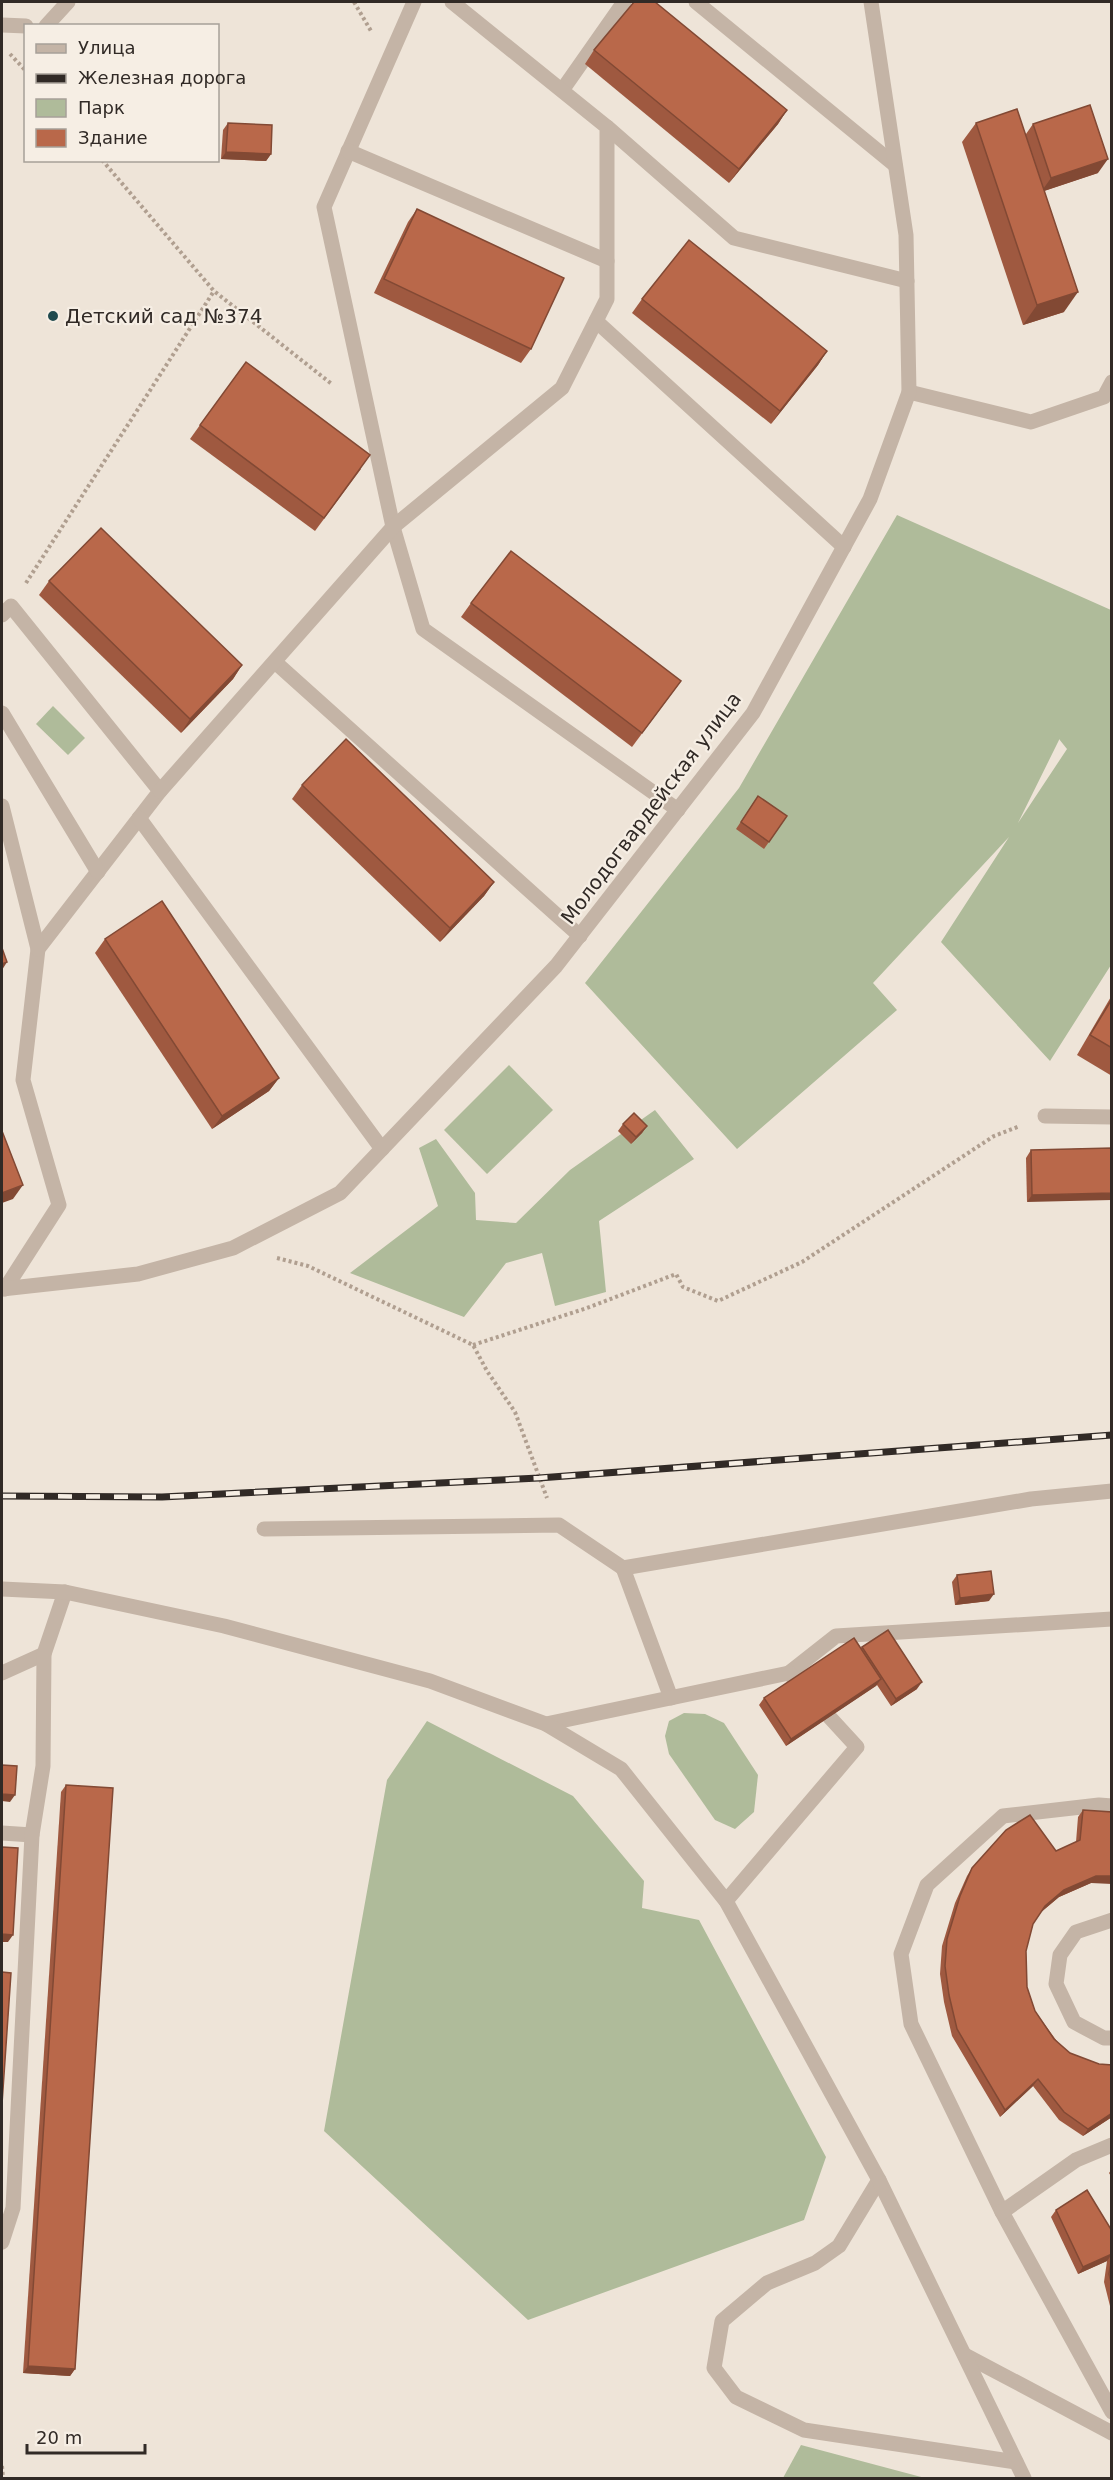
<svg xmlns="http://www.w3.org/2000/svg" width="1113" height="2480" font-family="'DejaVu Sans',sans-serif">
<style>
.green{fill:#afbb9a;fill-rule:evenodd}
.lines{fill:none;stroke-linecap:round;stroke-linejoin:round}
.path{stroke:#b09f90;stroke-width:4;stroke-dasharray:3 3;stroke-linecap:butt}
.service{stroke:#c4b4a6;stroke-width:15}
.tertiary{stroke:#c4b4a6;stroke-width:15}
.rail-casing{stroke:#312a26;stroke-width:7}
.rail{stroke:#f6eee4;stroke-width:4.5;stroke-dasharray:14;stroke-linecap:butt}
.wall{fill:#9f5940}
.shaded-wall{fill:#824934}
.building{fill:#b9684a;stroke:#824934;stroke-width:1.5}
.poi-dot{fill:#204a4e;stroke:#f6eee4;stroke-width:2}
.labels{text-anchor:middle;dominant-baseline:central;stroke-width:4.5;stroke-linejoin:round;paint-order:stroke}
.poi-label{font-size:20px;fill:#312a26;stroke:#f6eee4;text-anchor:start}
.street-label{font-size:20px;fill:#312a26;stroke:#f6eee4}
</style>
<rect width="100%" height="100%" fill="#eee4d8"/>
<g class="green">
<path d="M897,515L1111,610V965L1050,1061L941,942L1009,837L873,983L897,1010L737,1149L585,983L739,788ZM1059,739L1067,749L1018,823L1059,740Z"/>
<path d="M53,706L85,738L68,755L36,724Z"/>
<path d="M509,1065L553,1110L487,1174L444,1130Z"/>
<path d="M655,1110L694,1159L599,1221L606,1292L555,1306L542,1253L506,1263L464,1317L350,1273L438,1206L419,1148L436,1139L475,1193L476,1220L516,1223L570,1170Z"/>
<path d="M684,1713L705,1714L724,1723L758,1775L754,1812L735,1829L715,1820L669,1754L665,1736L669,1721Z"/>
<path d="M427,1721L573,1796L644,1881L642,1908L699,1920L826,2157L804,2220L528,2320L324,2131L387,1780Z"/>
<path d="M801,2445L925,2478H783Z"/>
</g>
<g class="lines">
<g class="path">
<path d="M354,2L371,31"/>
<path d="M10,54L26,71"/>
<path d="M102,160L214,291L333,385"/>
<path d="M26,583L214,291"/>
<path d="M277,1258L308,1266L473,1345L487,1371L515,1412L547,1498"/>
<path d="M473,1345L587,1308L676,1274L683,1287L718,1301L802,1262L994,1136L1020,1126"/>
<path d="M2,2466L3,2478"/>
</g>
<g class="service">
<path d="M414,2L324,207L393,527L423,629L678,810"/>
<path d="M696,2L895,165"/>
<path d="M2,25L26,26"/>
<path d="M46,26L68,2"/>
<path d="M563,89L624,2"/>
<path d="M607,127L734,238L907,281"/>
<path d="M348,151L607,261"/>
<path d="M596,321L844,547"/>
<path d="M909,392L1031,422L1104,397L1112,382"/>
<path d="M2,615L11,606L160,791L38,949L23,1080L59,1205L5,1289"/>
<path d="M275,662L580,936"/>
<path d="M2,713L98,872"/>
<path d="M160,791L393,527L562,388L607,299V127L452,2"/>
<path d="M2,806L38,949"/>
<path d="M139,818L382,1149"/>
<path d="M1045,1116L1112,1117"/>
<path d="M264,1529L559,1525L623,1568"/>
<path d="M2,1673L44,1654"/>
<path d="M789,1673L836,1636L1112,1619"/>
<path d="M671,1698L623,1568L1031,1499L1112,1491"/>
<path d="M546,1724L789,1673L857,1747L726,1901"/>
<path d="M1112,1806L1099,1805L1003,1816L927,1885L901,1954L911,2024L1002,2212L1112,2412"/>
<path d="M2,1833L32,1835"/>
<path d="M1112,1920L1076,1932L1060,1955L1056,1984L1074,2022L1104,2038H1112"/>
<path d="M879,2180L839,2246L815,2263L767,2283L722,2321L714,2368L736,2397L804,2430L1016,2462"/>
<path d="M1002,2212L1076,2160L1112,2145"/>
<path d="M2,2242L13,2208L32,1835L43,1766L44,1654L65,1592"/>
<path d="M965,2355L1112,2433"/>
</g>
<g class="tertiary">
<path d="M2,1289L138,1274L233,1248L340,1193L556,966L753,713L870,499L909,392L906,235L871,2"/>
<path d="M2,1589L65,1592L224,1626L430,1681L546,1724L621,1769L726,1901L879,2180L1024,2478"/>
</g>
<defs>
<path id="rail" d="M2,1496L162,1497L539,1478L1112,1435"/>
</defs>
<use href="#rail" class="rail-casing"/>
<use href="#rail" class="rail"/>
</g>
<g class="wall">
<path d="M594,50L787,110L778,124L729,183L585,64Z"/>
<path d="M228,123L271,154L266,161L221,159L223,130Z"/>
<path d="M976,123L1026,134L1033,124L1098,173L1044,191L1064,312L1023,325L962,142Z"/>
<path d="M417,209L531,349L521,363L374,293L408,222Z"/>
<path d="M642,299L827,351L818,365L771,424L632,313Z"/>
<path d="M200,425L361,469L315,531L190,439Z"/>
<path d="M49,581L242,665L233,679L181,733L39,595Z"/>
<path d="M471,603L681,681L632,747L461,617Z"/>
<path d="M302,785L494,882L484,896L440,942L292,799Z"/>
<path d="M758,796L787,816L764,849L736,829Z"/>
<path d="M105,939L279,1078L269,1091L212,1129L95,953Z"/>
<path d="M1112,995V1076L1077,1055Z"/>
<path d="M623,1124L647,1126L642,1133L631,1144L618,1131Z"/>
<path d="M1112,1148L1027,1202L1026,1158L1031,1150Z"/>
<path d="M957,1575L989,1601L955,1605L952,1582Z"/>
<path d="M862,1647L917,1689L891,1706L877,1685L786,1746L759,1705L764,1698Z"/>
<path d="M66,1785L75,2369L70,2376L23,2373L61,1792Z"/>
<path d="M1083,1810L1091,1883L1059,1897L1040,1913L1033,1924L1026,1951L1027,1987L1035,2011L1112,2117L1083,2136L1059,2120L1033,2086L1000,2117L952,2036L944,2002L940,1974L942,1946L955,1903L967,1876L972,1868L1056,1851L1076,1842L1078,1817Z"/>
<path d="M1112,2169V2178L1109,2173Z"/>
<path d="M1056,2210L1112,2231V2314L1104,2282L1107,2261L1078,2274L1051,2217Z"/>
</g>
<g class="shaded-wall">
<path d="M787,110L778,124L729,183L739,169Z"/>
<path d="M226,152L271,154L266,161L221,159Z"/>
<path d="M1108,159L1098,173L1041,192L1051,178Z"/>
<path d="M1078,292L1064,312L1023,325L1037,305Z"/>
<path d="M827,351L818,365L771,424L780,411Z"/>
<path d="M242,665L233,679L181,733L190,719Z"/>
<path d="M494,882L484,896L440,942L450,928Z"/>
<path d="M7,962L2,970V964Z"/>
<path d="M279,1078L269,1091L212,1129L222,1116Z"/>
<path d="M647,1126L642,1133L631,1144L636,1137Z"/>
<path d="M23,1185L13,1199L2,1203V1193Z"/>
<path d="M1112,1193V1200L1027,1202L1032,1195Z"/>
<path d="M994,1594L989,1601L955,1605L960,1598Z"/>
<path d="M881,1679L876,1686L786,1746L791,1739Z"/>
<path d="M922,1682L917,1689L891,1706L896,1699Z"/>
<path d="M2,1794L15,1795L10,1802L2,1801Z"/>
<path d="M1096,1876H1112V1884L1091,1883L1059,1897L1040,1913L1045,1906L1064,1890Z"/>
<path d="M2,1934L13,1935L8,1942H2Z"/>
<path d="M1038,2079L1033,2086L1000,2117L1005,2110Z"/>
<path d="M1112,2113V2117L1083,2136L1088,2129Z"/>
<path d="M1112,2254L1107,2261L1078,2274L1083,2267Z"/>
<path d="M28,2366L75,2369L70,2376L23,2373Z"/>
</g>
<g class="building">
<path d="M634,2H655L787,110L739,169L594,50Z"/>
<path d="M1090,105L1108,159L1051,178L1033,124Z"/>
<path d="M1017,109L1078,292L1037,305L976,123Z"/>
<path d="M228,123L272,125L271,154L226,152Z"/>
<path d="M417,209L564,278L531,349L384,279Z"/>
<path d="M689,240L827,351L780,411L642,299Z"/>
<path d="M246,362L370,455L324,518L200,425Z"/>
<path d="M101,528L242,665L190,719L49,581Z"/>
<path d="M511,551L681,681L642,733L471,603Z"/>
<path d="M346,739L494,882L450,928L302,785Z"/>
<path d="M758,796L787,816L769,842L741,822Z"/>
<path d="M162,901L279,1078L222,1116L105,939Z"/>
<path d="M2,948L7,962L2,964Z"/>
<path d="M1112,999V1048L1090,1035Z"/>
<path d="M634,1113L647,1126L636,1137L623,1124Z"/>
<path d="M2,1131L23,1185L2,1193Z"/>
<path d="M1112,1148V1193L1032,1195L1031,1150Z"/>
<path d="M991,1571L994,1594L960,1598L957,1575Z"/>
<path d="M888,1630L922,1682L896,1699L862,1647Z"/>
<path d="M854,1638L881,1679L791,1739L764,1698Z"/>
<path d="M2,1765L17,1766L15,1795L2,1794Z"/>
<path d="M66,1785L113,1788L75,2369L28,2366Z"/>
<path d="M1083,1810L1112,1812V1876H1096L1064,1890L1045,1906L1033,1924L1026,1951L1027,1987L1035,2011L1054,2039L1070,2053L1099,2064L1112,2065V2113L1088,2129L1064,2112L1038,2079L1005,2110L957,2029L949,1995L945,1966L947,1939L960,1896L972,1868L1006,1830L1030,1815L1056,1851L1080,1840Z"/>
<path d="M2,1847L18,1848L13,1935L2,1934Z"/>
<path d="M2,1972L11,1973L2,2104Z"/>
<path d="M1087,2190L1112,2231V2254L1083,2267L1056,2210Z"/>
<path d="M1112,2257V2286L1109,2274Z"/>
</g>
<circle class="poi-dot" cx="53" cy="316" r="6"/>
<g class="labels">
<g class="poi-label">
<text x="65" y="316">Детский сад №374</text>
</g>
<g class="street-label">
<text transform="translate(651 808) rotate(-53)">Молодогвардейская улица</text>
</g>
</g>
<rect width="1113" height="2480" fill="none" stroke="#312a26" stroke-width="6"/>
<rect x="24" y="24" width="195" height="138" fill="#f6eee4" stroke="#a7a098" stroke-width="1.5"/>
<rect x="36" y="44" width="30" height="9" fill="#c4b4a6" stroke="#a7a098" stroke-width="1.5"/>
<text x="78" y="54" font-size="18" fill="#312a26">Улица</text>
<rect x="36" y="74" width="30" height="9" fill="#312a26" stroke="#a7a098" stroke-width="1.5"/>
<text x="78" y="84" font-size="18" fill="#312a26">Железная дорога</text>
<rect x="36" y="99" width="30" height="18" fill="#afbb9a" stroke="#a7a098" stroke-width="1.5"/>
<text x="78" y="114" font-size="18" fill="#312a26">Парк</text>
<rect x="36" y="129" width="30" height="18" fill="#b9684a" stroke="#a7a098" stroke-width="1.5"/>
<text x="78" y="144" font-size="18" fill="#312a26">Здание</text>
<path d="M27 2444v9h118v-9" fill="none" stroke="#312a26" stroke-width="3"/>
<text x="36" y="2444" font-size="18" fill="#312a26" stroke="#f6eee4" stroke-width="4.5" paint-order="stroke">20 m</text>
</svg>
